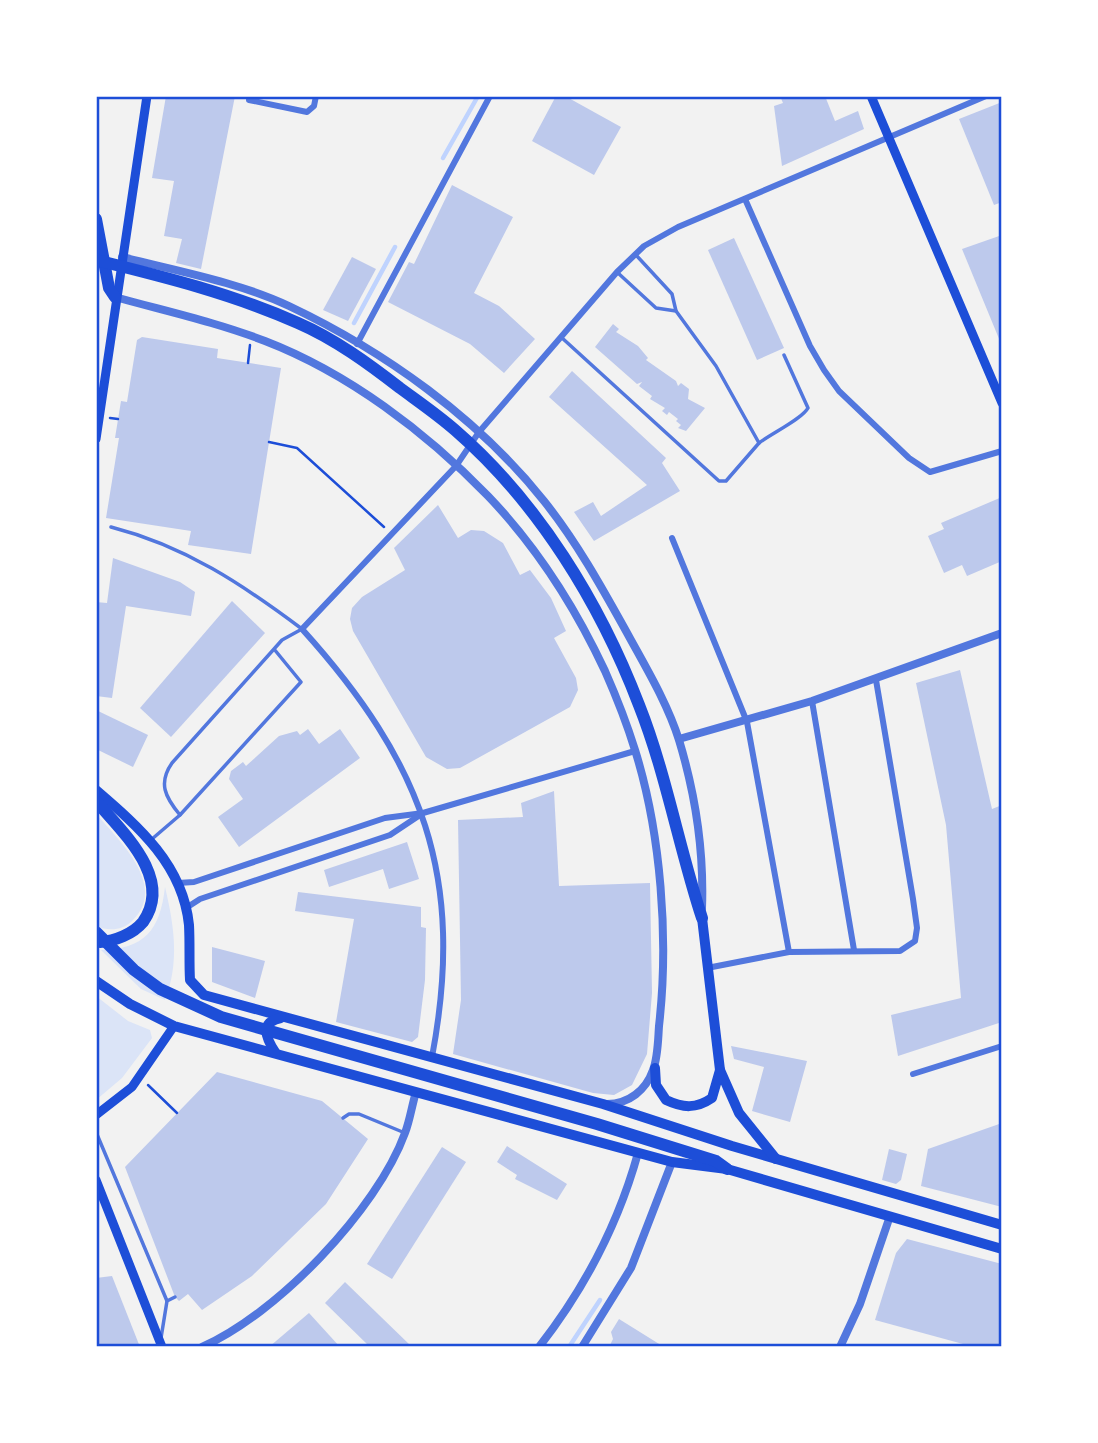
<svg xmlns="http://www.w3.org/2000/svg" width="1098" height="1443" font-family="'Zilla Slab',serif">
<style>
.green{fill:#dbe4f7}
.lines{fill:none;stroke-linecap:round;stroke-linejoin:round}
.stream{stroke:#bfd3fe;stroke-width:4.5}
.building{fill:#bdc9ec}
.path{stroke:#1d4ed8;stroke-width:2.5}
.service{stroke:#5277de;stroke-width:3.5}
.minor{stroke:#5277de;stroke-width:6}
.tertiary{stroke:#5277de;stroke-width:8}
.secondary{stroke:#1d4ed8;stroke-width:9}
.primary{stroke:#1d4ed8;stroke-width:10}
.motorway{stroke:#1d4ed8;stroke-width:12}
.neatline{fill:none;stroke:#1d4ed8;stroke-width:2.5}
</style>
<rect width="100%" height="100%" fill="#f2f2f2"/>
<g class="green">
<path d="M96,814C119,840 169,887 132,921C122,931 108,931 96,926Z"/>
<path d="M165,887C174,925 180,962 165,1000L141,989L101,950C145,949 160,930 165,887Z"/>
<path d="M96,996L128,1021L150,1030L152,1038L122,1078L96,1100Z"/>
</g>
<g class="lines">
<g class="stream">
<path d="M443,158L478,96"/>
<path d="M354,323L395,247"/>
<path d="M569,1347L600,1300"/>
</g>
</g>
<g class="building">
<path d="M166,96H235L201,269L176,263L182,239L164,236L174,181L152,178Z"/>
<path d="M556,96H565L621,127L594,175L532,141Z"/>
<path d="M780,96H825L835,121L858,111L864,129L782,166L774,106L783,103Z"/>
<path d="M1002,102V202L994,205L959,119Z"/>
<path d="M452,185L513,217L474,293L499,306L535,339L504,373L470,344L388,302L409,262L414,264Z"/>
<path d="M1002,235V346L962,249Z"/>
<path d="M734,238L784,348L757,360L708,250Z"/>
<path d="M352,257L376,269L348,321L323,310Z"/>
<path d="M613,324L619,329L616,332L638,346L648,358L646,360L676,381L678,386L681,383L689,389L688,399L705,408L686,431L678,428L681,425L676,421L678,419L669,412L667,415L662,411L665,408L650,399L652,396L639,386L642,382L637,384L595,347Z"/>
<path d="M142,337L218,349L217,358L281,368L251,554L188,545L191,531L106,518L119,438H115L121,401L127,402L137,340Z"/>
<path d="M572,371L666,458L662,463L680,491L594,541L574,512L593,502L601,516L647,485L549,397Z"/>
<path d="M1002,497V561L967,576L962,565L944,573L928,536L944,529L941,523Z"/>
<path d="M438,505L458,538L471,530L484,531L503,543L520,575L530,570L551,598L566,631L554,638L576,678L578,690L570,707L460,768L447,769L426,757L353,631L350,619L352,608L362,597L405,570L394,548Z"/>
<path d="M113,558L180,582L195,592L191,616L126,606L112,698L96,696V602L107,603Z"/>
<path d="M232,601L265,633L171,737L140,708Z"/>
<path d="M960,670L992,809L1002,805V1022L898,1056L891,1015L961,998L946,825L916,683Z"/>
<path d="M96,710L148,735L133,767L96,749Z"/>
<path d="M308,729L319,744L340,729L360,758L239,847L218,817L243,799L229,779L231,771L243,762L246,766L279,736L297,731L300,735Z"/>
<path d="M554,791L559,886L650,883L652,993L647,1054L632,1085L614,1095L593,1093L453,1054L461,1000L458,820L523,817L521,803Z"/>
<path d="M407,842L419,879L389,889L383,869L329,887L324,870Z"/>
<path d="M298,892L421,907V927L426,928L425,980L418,1037L412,1042L336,1022L354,919L295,911Z"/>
<path d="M212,947L265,961L255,998L212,982Z"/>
<path d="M731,1046L807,1061L790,1122L752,1111L764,1067L734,1059Z"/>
<path d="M217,1072L322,1101L368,1139L326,1204L252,1276L202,1310L188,1294L179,1301L175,1297L125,1167Z"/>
<path d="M1002,1123V1207L921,1186L928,1149Z"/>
<path d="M507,1146L567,1184L557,1200L515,1179L517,1175L497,1162Z"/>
<path d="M442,1147L466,1162L392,1279L367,1264Z"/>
<path d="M889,1149L907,1154L901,1180L896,1184L882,1180Z"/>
<path d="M907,1239L1002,1264V1347H974L875,1320L896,1253Z"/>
<path d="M112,1276L140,1347H96V1278Z"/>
<path d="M345,1282L412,1347H370L325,1303Z"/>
<path d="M309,1313L340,1347H269Z"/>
<path d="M619,1319L664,1347H609L613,1339L611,1332Z"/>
</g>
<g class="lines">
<g class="path">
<path d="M248,363L250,345"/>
<path d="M110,418L118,419"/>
<path d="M269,442L297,448L384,527"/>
<path d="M148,1085L177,1113"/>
</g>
<g class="service">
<path d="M618,273L656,308L676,311"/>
<path d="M561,337L719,481H726L759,443L716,366L676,311L672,294L636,255"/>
<path d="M759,443C772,433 802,419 808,408L784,355"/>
<path d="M111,527C185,546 242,584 302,629L282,640L274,649L172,763C158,783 165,797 180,815L301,682L274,649"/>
<path d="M152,839L180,815"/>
<path d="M343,1118L349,1114H359L405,1133"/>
<path d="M96,1132L167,1301"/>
<path d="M161,1338L167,1301L175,1297"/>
</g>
<g class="minor">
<path d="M250,96L249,100L307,112L314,106L316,96"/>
<path d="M745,199L810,346L824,370L839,391L909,458L930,472L1002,451"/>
<path d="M357,344L490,96"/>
<path d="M672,538L747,722L789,952"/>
<path d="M812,701L854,950"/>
<path d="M178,883L194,882L385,818L423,813L635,751"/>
<path d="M186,908L200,899L390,835L420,815"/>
<path d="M707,968L789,952L900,951L915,941L917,928L913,899L876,680"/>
<path d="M432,1057C466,877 423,763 302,629L456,466L479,432L617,272L644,246L678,227L986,96"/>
<path d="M913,1074L1002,1046"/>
</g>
<g class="tertiary">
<path d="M122,257C177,271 238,282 289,306C384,351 478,418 544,501C576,541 601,586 626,631C645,666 667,702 679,740C695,793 704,853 702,908"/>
<path d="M115,297C165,311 216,322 265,341C348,373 426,432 488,496C536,546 576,609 605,671C616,696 627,724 635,750C661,833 669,939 659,1026C658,1040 658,1057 653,1070C646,1090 629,1104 607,1104"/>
<path d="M679,739L812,701L1002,633"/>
<path d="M202,1347C277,1314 377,1210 405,1133C410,1120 412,1105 416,1092"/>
<path d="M539,1347C585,1288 618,1225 638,1153"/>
<path d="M582,1347L631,1268L672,1162"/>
<path d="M840,1347L860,1304L890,1216"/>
</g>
<g class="secondary">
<path d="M871,96L1002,403"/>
<path d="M96,439L147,96"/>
<path d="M96,1115L132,1087L174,1026"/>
<path d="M96,1180L162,1347"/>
</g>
<g class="primary">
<path d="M96,790C139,827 183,865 189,925C190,944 189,962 190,980L204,995L603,1104L732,1146L1002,1225"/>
<path d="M702,918L720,1070L739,1113L776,1159"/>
<path d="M96,981L130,1004L174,1026L672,1162L727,1169L1002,1249"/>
<path d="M275,1052C266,1038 259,1022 281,1018"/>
<path d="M655,1068L656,1085L666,1100C683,1108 696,1109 712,1098L720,1070"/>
</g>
<g class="motorway">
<path d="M96,219L109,288L115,297"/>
<path d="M96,260C165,277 233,294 298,323C335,339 369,364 400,388C419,402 438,415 455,430C538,502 600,603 639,705C666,773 679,848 702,918"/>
<path d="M96,801C122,832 174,878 143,922C133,934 115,941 100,942"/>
<path d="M96,932L134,970L160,989L221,1017L597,1124L716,1161L727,1169"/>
</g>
</g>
<rect width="1098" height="1443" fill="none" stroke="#ffffff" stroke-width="196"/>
<rect x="98" y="98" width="902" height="1247" class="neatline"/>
</svg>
